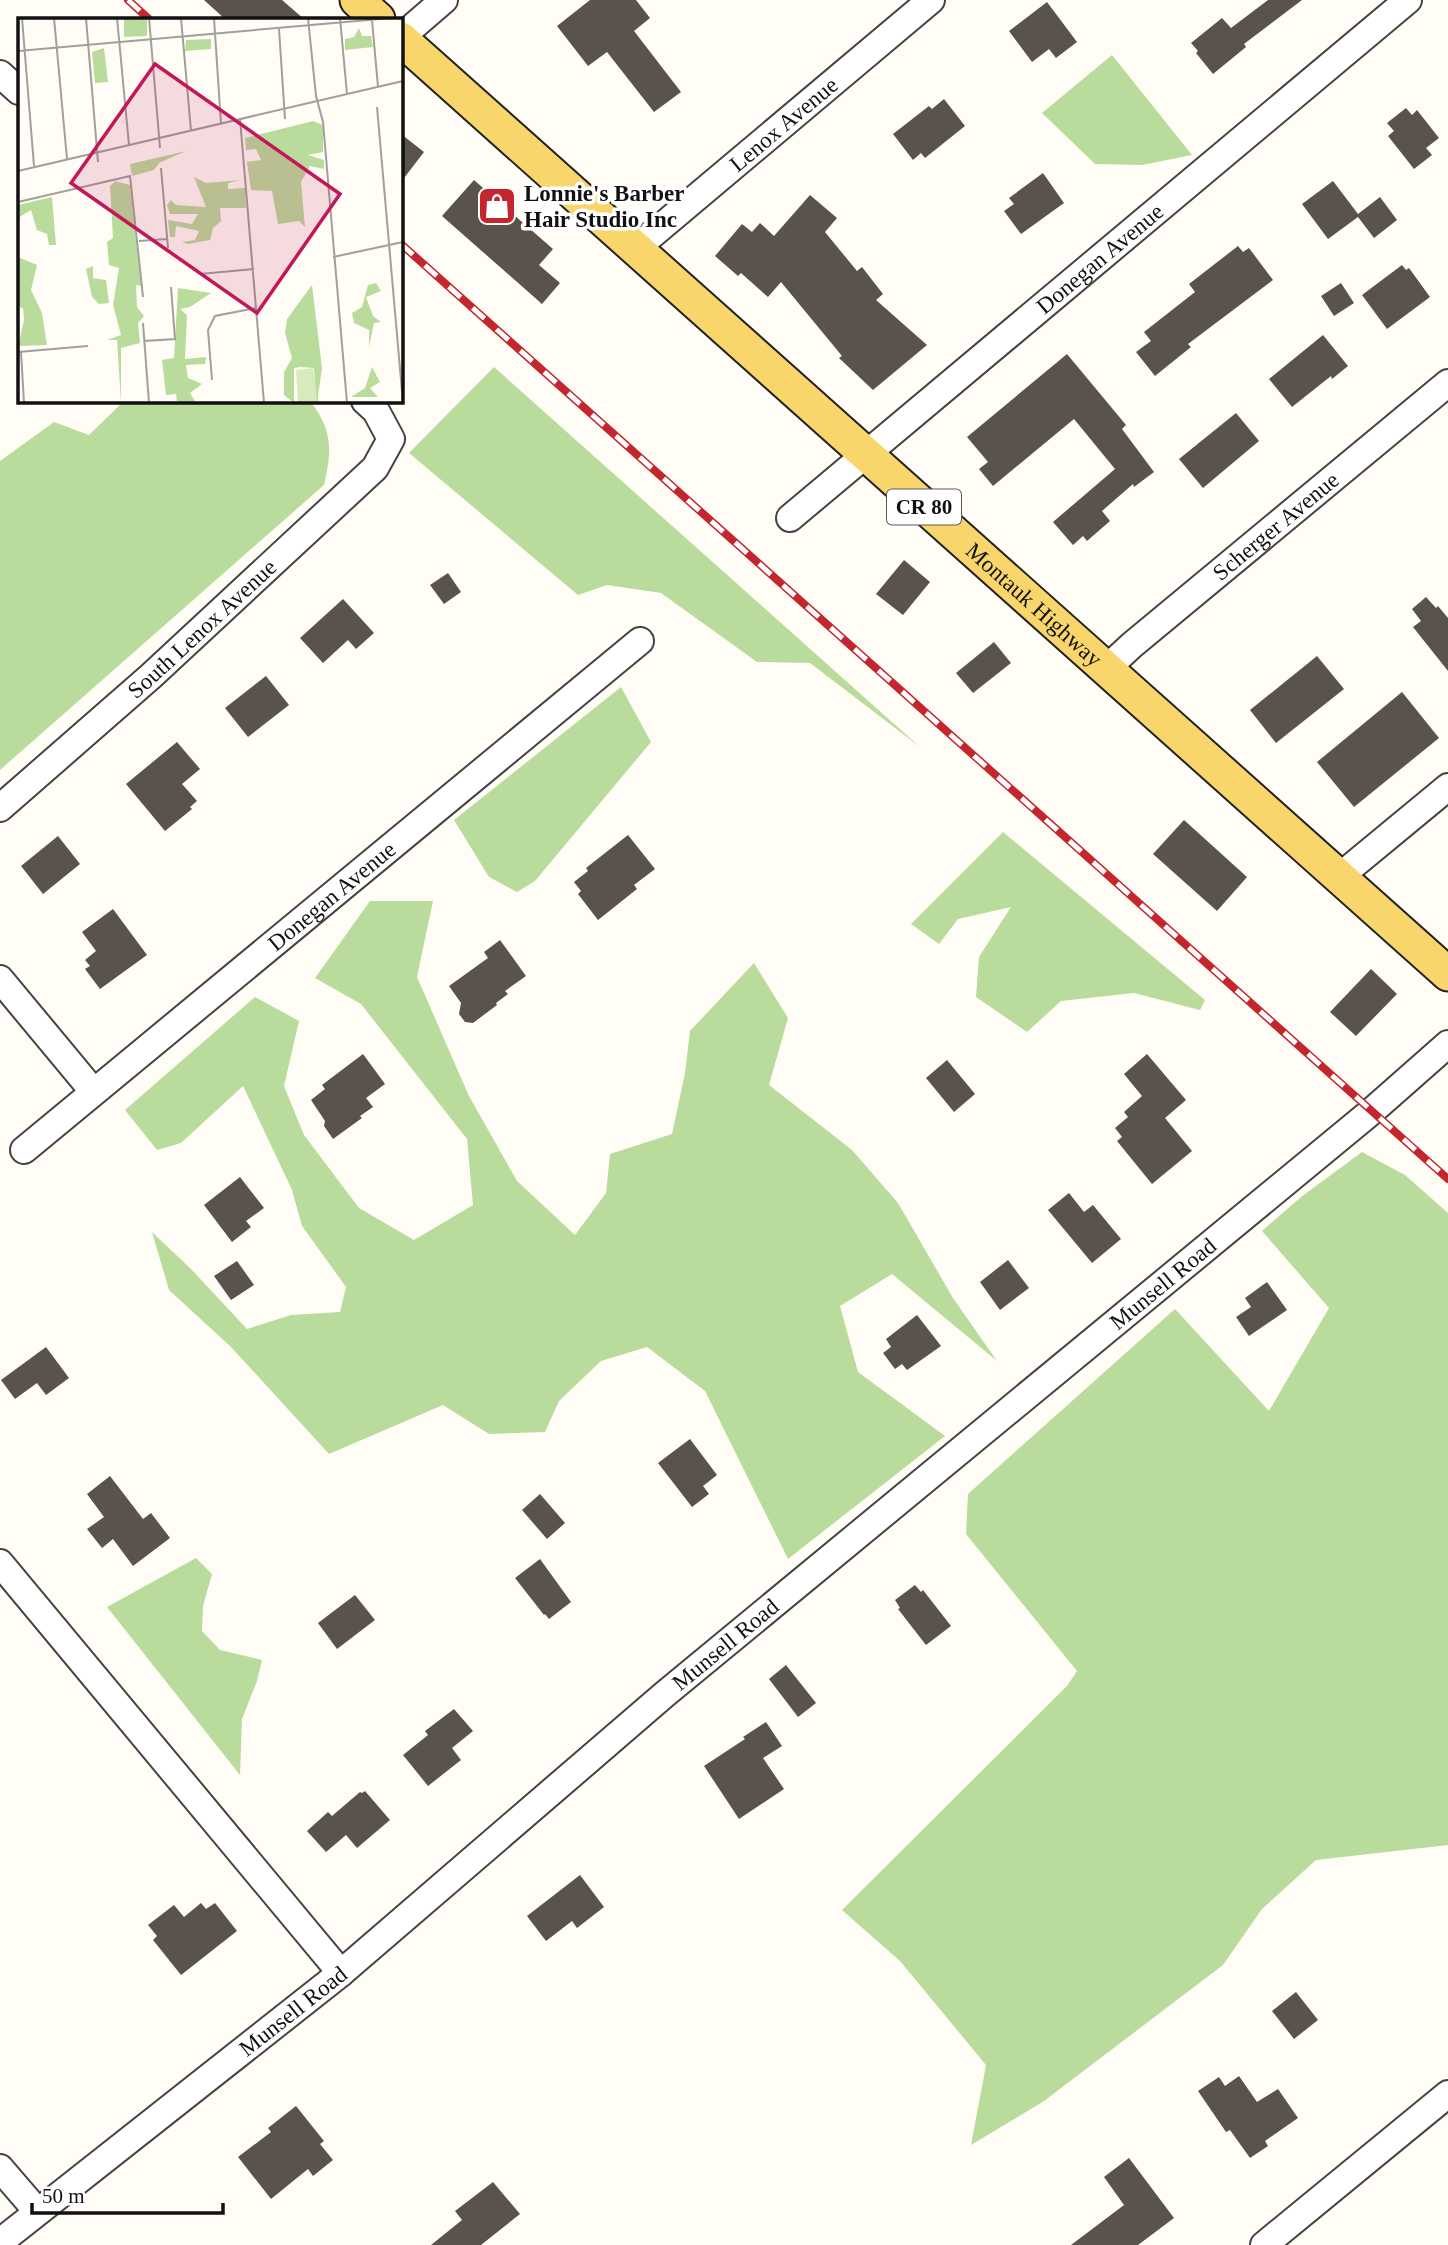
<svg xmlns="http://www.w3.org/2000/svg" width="1448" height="2245" font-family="'Times New Roman',serif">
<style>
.forest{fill:#b9dc9c}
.building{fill:#5a524d}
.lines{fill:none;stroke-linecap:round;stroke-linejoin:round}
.minor-casing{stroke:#444;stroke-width:30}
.major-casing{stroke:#222;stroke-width:37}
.minor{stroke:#fff;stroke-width:26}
.major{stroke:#f9d66b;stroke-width:33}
.rail-casing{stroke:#c4262e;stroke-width:8}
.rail{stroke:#fff;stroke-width:5;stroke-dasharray:16;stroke-linecap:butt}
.labels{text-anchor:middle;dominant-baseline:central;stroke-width:7;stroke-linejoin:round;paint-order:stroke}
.shield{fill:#fff;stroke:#585858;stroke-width:2}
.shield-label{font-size:21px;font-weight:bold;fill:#111}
.street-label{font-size:23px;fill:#111;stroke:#fff}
.poi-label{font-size:23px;font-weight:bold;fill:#111;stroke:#fff;text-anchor:start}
.inset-road{fill:none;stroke:#a09f9a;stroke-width:2}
.view{fill:#c2185b;fill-opacity:0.15;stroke:#c2185b;stroke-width:3.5}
.inset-edge{fill:none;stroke:#111;stroke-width:3.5}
</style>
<rect width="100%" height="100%" fill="#fffdf5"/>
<g class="forest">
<path d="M1112,55L1192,155L1142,165L1095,164L1042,113Z"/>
<path d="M494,367L920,747L810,663L757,662L661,593L607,585L578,595L409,453Z"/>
<path d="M124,401H310C333,430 332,451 324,485L0,770V461L54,422L89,435Z"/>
<path d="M621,687L651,742L535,881L517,892L489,877L454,820Z"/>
<path d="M1003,832L1205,1000L1200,1010L1134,993L1061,1001L1027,1032L976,997L979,957L1011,907L958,919L939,944L911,924Z"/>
<path d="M370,901H433L417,977L469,1096L517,1181L575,1235L606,1193L610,1154L672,1134L685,1073L690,1031L754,963L788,1018L769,1085L852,1150L898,1203L953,1298L997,1361L892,1274L840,1306L858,1372L945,1436L788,1559L705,1391L647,1347L601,1361L559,1401L545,1432L489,1434L443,1405L329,1454L231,1347L169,1290L152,1232L191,1269L247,1329L291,1315L340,1312L346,1287L302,1226L292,1190L243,1086L181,1143L157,1150L125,1110L255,997L299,1021L284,1086L304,1135L359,1208L414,1240L473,1205L467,1139L361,1004L315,978Z"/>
<path d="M1362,1152L1405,1175L1448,1213V1845L1316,1860L1262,1909L1223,1965L1044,2101L971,2145L986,2065L900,1961L842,1910L1067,1686L1077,1671L966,1534L968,1494L1175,1309L1269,1411L1329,1308L1262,1231L1301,1197Z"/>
<path d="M196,1558L212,1574L203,1606L202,1631L220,1650L262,1660L257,1681L242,1719L240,1775L107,1607Z"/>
</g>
<g class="building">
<path d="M204,0H282L304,19H225Z"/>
<path d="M590,0H636L650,18L634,31L681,92L654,112L607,52L588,66L557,26Z"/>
<path d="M1268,0H1302L1244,44L1246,47L1213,74L1196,53L1198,51L1191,43L1222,18L1231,28Z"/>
<path d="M1047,2L1077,42L1056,58L1049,49L1032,62L1009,31Z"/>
<path d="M944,99L965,126L925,158L921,153L913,160L893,134L929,106L932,109Z"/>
<path d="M1406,108L1412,115L1417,110L1439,138L1426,148L1432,155L1414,169L1388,136L1394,131L1387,123Z"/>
<path d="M401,134L424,152L401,182Z"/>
<path d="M1043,173L1064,203L1021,234L1004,211L1014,204L1009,198Z"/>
<path d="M474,180L553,249L539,265L560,283L542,304L442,216Z"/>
<path d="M1333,181L1358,214L1380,197L1397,220L1374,238L1358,217L1328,239L1302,204Z"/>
<path d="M810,195L837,218L825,232L857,271L862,267L883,294L876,300L927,345L873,390L839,358L842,356L781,282L768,297L741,273L738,276L715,256L742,224L752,232L760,223L774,236Z"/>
<path d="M1238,246L1243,252L1249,248L1273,280L1188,344L1191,347L1155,376L1136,352L1151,341L1144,332L1195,292L1189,284Z"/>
<path d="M1402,265L1406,270L1409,268L1430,297L1387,329L1362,295Z"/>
<path d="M1341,283L1354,303L1334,316L1321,296Z"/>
<path d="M1323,335L1348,366L1332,379L1331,376L1292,407L1269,379Z"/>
<path d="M1067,354L1126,425L1122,429L1154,472L1134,487L1133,484L1102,511L1110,521L1087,541L1083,536L1073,545L1053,522L1115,469L1074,419L993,486L979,469L988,462L967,437Z"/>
<path d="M1236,413L1259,441L1203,488L1179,459Z"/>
<path d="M904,560L930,582L903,615L876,594Z"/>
<path d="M448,573L461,592L444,604L430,585Z"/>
<path d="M1426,597L1436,608L1438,606L1448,618V671L1413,627L1421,621L1412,609Z"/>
<path d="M343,599L374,633L356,649L348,640L323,663L300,638Z"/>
<path d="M994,642L1011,663L973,693L956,673Z"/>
<path d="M1317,656L1344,689L1276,743L1250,710Z"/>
<path d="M266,676L289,705L248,737L225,708Z"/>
<path d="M1402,692L1439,738L1354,807L1317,762Z"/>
<path d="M177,742L200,769L182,784L197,801L190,807L192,809L165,831L126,784Z"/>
<path d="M1184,820L1247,877L1217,911L1153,854Z"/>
<path d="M628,835L655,869L634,885L637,889L598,920L578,894L581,891L574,882L588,871L586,868Z"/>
<path d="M58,836L80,864L43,894L21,866Z"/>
<path d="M113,909L147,955L100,989L85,969L90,966L85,960L96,951L82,932Z"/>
<path d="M500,940L526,976L505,991L508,994L496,1003L497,1005L473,1023L465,1022L459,1014L461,1003L449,986L488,958L484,952Z"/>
<path d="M1371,969L1397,994L1356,1036L1330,1012Z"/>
<path d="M363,1054L385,1084L366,1098L373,1107L360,1116L362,1118L333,1139L324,1126L325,1121L311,1100L325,1089L322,1085Z"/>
<path d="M1147,1054L1186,1100L1165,1118L1192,1151L1152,1184L1117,1141L1122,1137L1115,1128L1128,1117L1124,1112L1142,1096L1124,1074Z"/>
<path d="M947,1060L975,1094L954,1112L926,1078Z"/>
<path d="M240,1177L264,1208L246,1221L251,1227L232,1242L204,1205Z"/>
<path d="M1069,1193L1084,1212L1093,1205L1121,1239L1092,1263L1048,1210Z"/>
<path d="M1008,1260L1029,1288L1000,1310L980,1282Z"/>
<path d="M237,1261L254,1285L231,1300L214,1276Z"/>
<path d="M1267,1282L1287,1310L1249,1336L1236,1317L1251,1307L1245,1298Z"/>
<path d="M917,1315L941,1346L907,1370L902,1364L895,1369L883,1353L891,1347L886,1339Z"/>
<path d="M46,1347L69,1378L46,1395L37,1383L15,1399L1,1380Z"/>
<path d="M690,1439L717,1475L703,1486L709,1494L692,1507L658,1463Z"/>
<path d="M110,1476L143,1519L151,1513L170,1538L133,1566L113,1539L102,1548L87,1529L104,1517L87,1494Z"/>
<path d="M540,1494L565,1523L547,1539L522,1510Z"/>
<path d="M540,1559L571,1602L549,1619L545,1614L544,1615L515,1578Z"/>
<path d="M915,1585L921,1592L923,1590L951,1626L926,1645L898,1609L900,1608L895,1600Z"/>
<path d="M355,1595L375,1620L337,1649L318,1623Z"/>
<path d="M786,1665L816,1703L798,1717L769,1679Z"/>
<path d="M454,1709L473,1731L452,1748L461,1760L428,1786L403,1755L428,1735L425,1731Z"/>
<path d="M766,1722L782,1746L763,1758L784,1789L739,1819L704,1766L745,1739L743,1737Z"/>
<path d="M365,1791L390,1820L357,1848L346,1835L326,1852L307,1831L328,1812L332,1816L360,1792L362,1793Z"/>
<path d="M580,1875L604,1907L577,1928L572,1921L546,1941L527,1916Z"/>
<path d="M201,1903L206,1909L215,1903L237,1931L181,1975L153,1940L157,1936L148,1925L174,1905L184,1917Z"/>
<path d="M1296,1992L1318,2020L1294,2039L1272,2011Z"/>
<path d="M1239,2076L1257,2102L1278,2089L1298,2118L1265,2141L1268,2146L1250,2158L1230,2130L1226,2132L1198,2091L1219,2077L1225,2086Z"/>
<path d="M296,2106L324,2141L320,2144L333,2160L313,2176L308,2169L271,2199L238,2157L271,2132L268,2128Z"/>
<path d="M1129,2158L1174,2218L1138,2245H1071L1124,2205L1104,2177Z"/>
<path d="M493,2182L520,2214L481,2245H431L462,2220L455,2211Z"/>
</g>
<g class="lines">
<defs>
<g id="minor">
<path d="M401,37L444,0"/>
<path d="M0,74L19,91"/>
<path id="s1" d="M635,249L931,0"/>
<path id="s2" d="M790,518L1408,0"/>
<path id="s3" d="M1106,669L1132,645L1448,383"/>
<path id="s4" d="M0,808L151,676L375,468L391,439L376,411L365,401"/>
<path d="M1339,877L1448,787"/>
<path d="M0,979L93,1091"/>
<path id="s5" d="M24,1150L640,641"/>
<path d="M0,1563L341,1973"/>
<path d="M0,2168L37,2211"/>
<path id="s6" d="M0,2242L341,1973L665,1694L1372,1111L1448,1044"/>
<path d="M1264,2245L1448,2094"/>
</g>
<g id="major">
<path d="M357,0L378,19"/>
<path id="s7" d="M401,39L1448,974"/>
</g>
</defs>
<use href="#minor" class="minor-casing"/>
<use href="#major" class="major-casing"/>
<use href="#minor" class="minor"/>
<use href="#major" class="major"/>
<defs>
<g id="rail">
<path d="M128,0L149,19"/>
<path d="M401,244L1448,1179"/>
</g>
</defs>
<use href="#rail" class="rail-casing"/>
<use href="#rail" class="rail"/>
</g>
<defs>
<symbol id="shop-square" viewBox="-11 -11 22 22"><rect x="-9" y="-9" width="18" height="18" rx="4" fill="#c4262e" stroke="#fff"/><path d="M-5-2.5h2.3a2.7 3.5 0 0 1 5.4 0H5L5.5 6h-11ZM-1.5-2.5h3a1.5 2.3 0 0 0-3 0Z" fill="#fff"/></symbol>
</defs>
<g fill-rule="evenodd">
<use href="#shop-square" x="475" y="184" width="44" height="44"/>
</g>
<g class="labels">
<rect class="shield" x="887" y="489.5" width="74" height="35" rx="5"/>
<g class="shield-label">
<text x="924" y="507">CR 80</text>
</g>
<g class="street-label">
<text stroke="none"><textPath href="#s1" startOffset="194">Lenox Avenue</textPath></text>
<text stroke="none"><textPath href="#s2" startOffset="404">Donegan Avenue</textPath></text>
<text stroke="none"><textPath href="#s3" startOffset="222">Scherger Avenue</textPath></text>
<text stroke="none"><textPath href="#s7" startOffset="849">Montauk Highway</textPath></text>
<text stroke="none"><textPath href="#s4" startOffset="270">South Lenox Avenue</textPath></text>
<text stroke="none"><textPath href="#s5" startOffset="399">Donegan Avenue</textPath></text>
<text stroke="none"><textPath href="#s6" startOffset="1507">Munsell Road</textPath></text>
<text stroke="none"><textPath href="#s6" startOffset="940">Munsell Road</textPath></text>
<text stroke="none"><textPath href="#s6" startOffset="373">Munsell Road</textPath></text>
</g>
<g class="poi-label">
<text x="524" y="193">Lonnie's Barber<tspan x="524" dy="26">Hair Studio Inc</tspan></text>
</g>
</g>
<g transform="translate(18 18)">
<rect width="385" height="385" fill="#fffdf5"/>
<path d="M295,350L301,385H280L278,352Z" fill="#d5ebbd"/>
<path d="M106,0H129V18L106,19ZM341,10L344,18H353L355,29L327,32V21L336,19ZM193,21V31L167,33L168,22ZM86,30L90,64L77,65L74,34ZM295,103L305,107V134L290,137L306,142V151L292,148L283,164L287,209L281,203L260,206L254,173L233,172L229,144L243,142L238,131L228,132L227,120ZM168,133L141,145L136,152L114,158L112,146ZM176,159L188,165L223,162L210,165V171L227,170L228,190H202L203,203L195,210L192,222L170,226L164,224L177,222L181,213L158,208L157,219H152L150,202L174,206L180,196H152L149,187L153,182L158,187L188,189ZM97,163L112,167L123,268L118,267L119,289L126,298L120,305L122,325L103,330V385L99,322H89L103,317L95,287L101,250L91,247L89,224L95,220L92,168ZM34,179L38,227H31L29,216L19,212L13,192L0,200V187ZM0,239L19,247L13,272L24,295L29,327L0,328L6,302L5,290L0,289ZM75,248V260L88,262L91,285L81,286L74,279L68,251ZM358,265L363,273L348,279L355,298L363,304L356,305L351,329V312L336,305L334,295L344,289L350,267ZM294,267L304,350L299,385L296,350L282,349L276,350V385L266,377V354L274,340L267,315L269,301ZM160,270L193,275L172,289L162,291L169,297L167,341L188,339L187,346L168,347L170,360L184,366L172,375L178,385H159L158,376L148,377L144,342L156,340ZM354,349L362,364L352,370L360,379H333L347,370Z" fill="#b9dc9c"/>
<path class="inset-road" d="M4,0L16,148M36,0L49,141M68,0L80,144M99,0L111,127M131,0L142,130M163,0L173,113M196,0L203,106M290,0L298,78L305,104L329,385M322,0L329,76M354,2L360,69M261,11L267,101M0,33L373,0M359,89L385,385M222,101L246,385M143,150L150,230M0,153L385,63M0,184L112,158L125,279M121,223L149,221M315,239L385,224M182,256L236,251M125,305L131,385M126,323L157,321L153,269M0,334L70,328M3,334L6,385M194,362L190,312L197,298L238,290"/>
<path class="view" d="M137,46L322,176L239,295L53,165Z"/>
<rect width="385" height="385" class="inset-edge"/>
</g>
<path d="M32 2203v10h191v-10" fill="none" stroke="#111111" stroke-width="3.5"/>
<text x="42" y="2203" font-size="21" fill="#111111" stroke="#ffffff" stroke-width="5" paint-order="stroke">50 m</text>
</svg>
